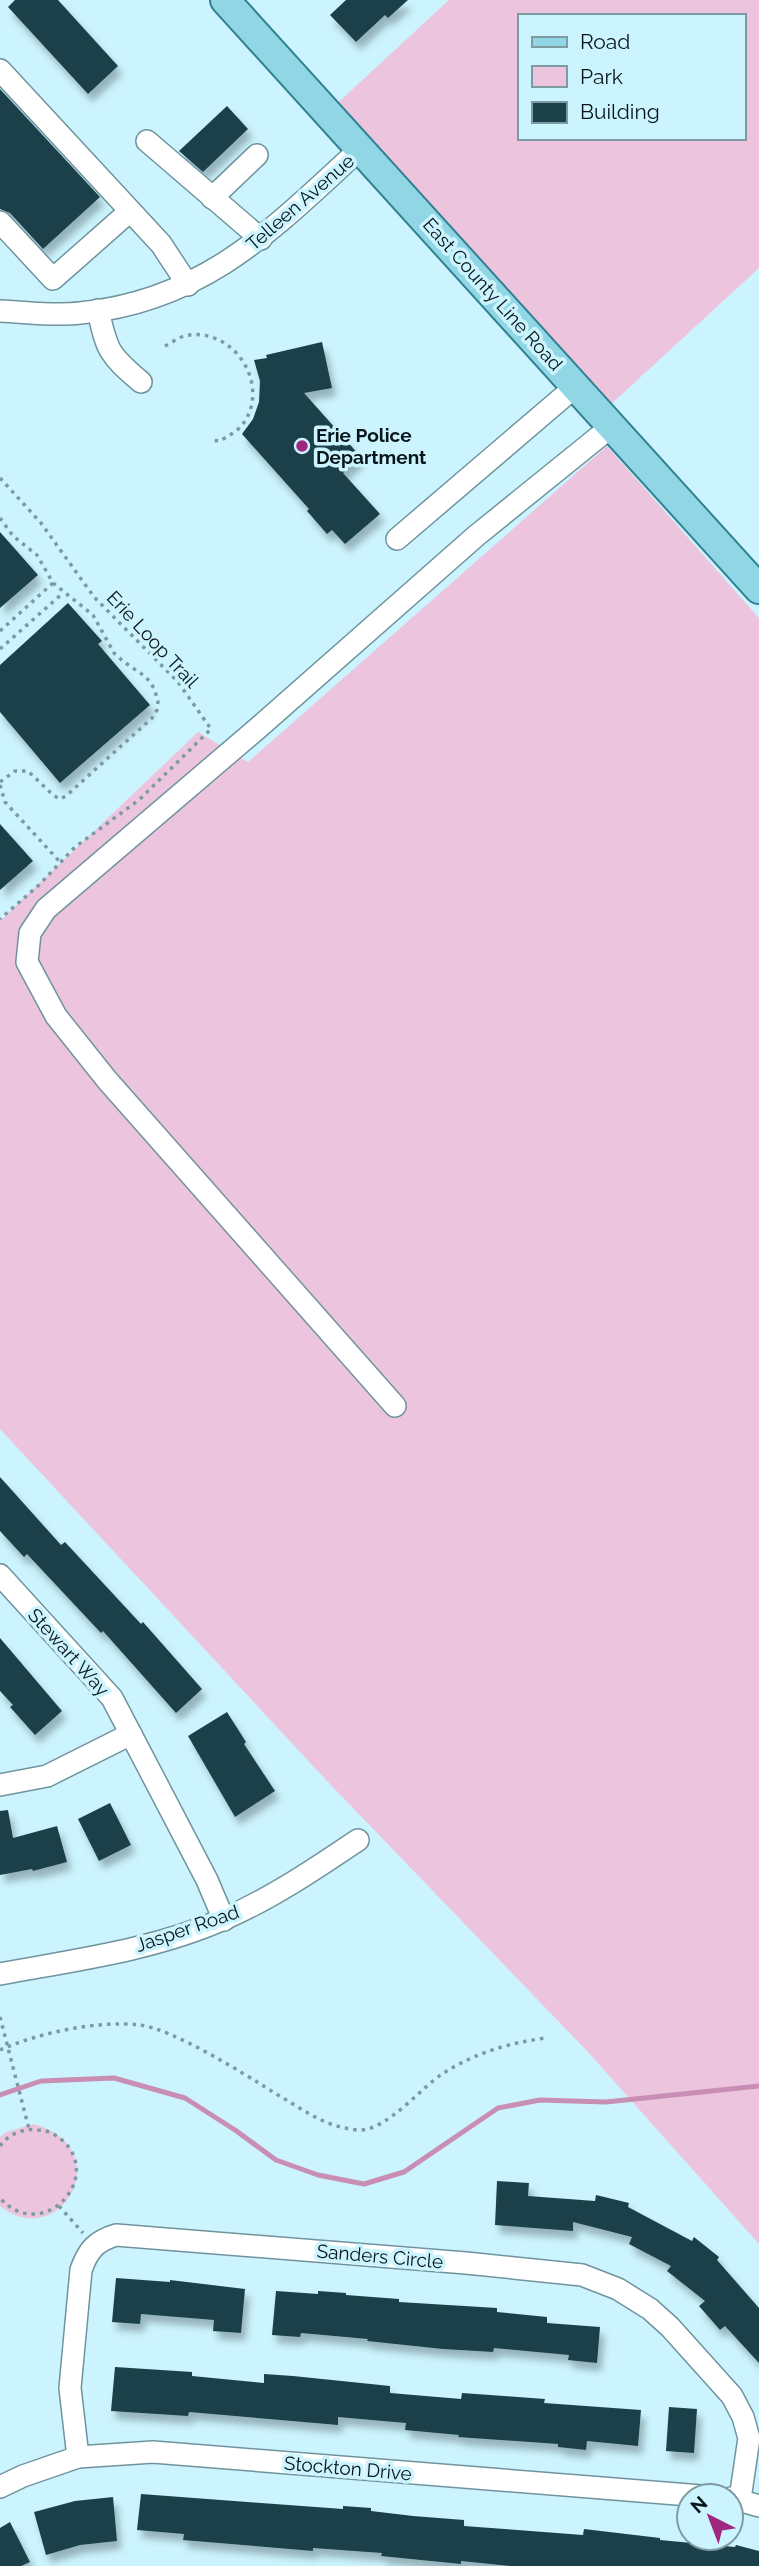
<svg xmlns="http://www.w3.org/2000/svg" width="759" height="2566" font-family="Raleway,sans-serif">
<style>
.green{fill:#edc4dd;fill-rule:evenodd}
.lines{fill:none;stroke-linecap:round;stroke-linejoin:round}
.stream{stroke:#c88eb3;stroke-width:5}
.building{fill:#1d4149;filter:url(#shadow)}
.minor-casing{stroke:#6f949d;stroke-width:24}
.major-casing{stroke:#318192;stroke-width:32}
.path{stroke:#7d9aa2;stroke-width:3.5;stroke-dasharray:3.5 5;stroke-linecap:butt}
.minor{stroke:#fff;stroke-width:21}
.major{stroke:#91d6e5;stroke-width:28}
.poi-dot{fill:#9f277f;stroke:#ccf4fe;stroke-width:2.5}
.labels{text-anchor:middle;dominant-baseline:central;stroke-width:7;stroke-linejoin:round;paint-order:stroke}
.street-label{font-size:19px;fill:#08161a;stroke:#ccf4fe}
.poi-label{font-size:19px;font-weight:bold;fill:#08161a;stroke:#ccf4fe;text-anchor:start}
</style>
<defs>
<filter id="shadow"><feDropShadow dx="4.5" dy="8" stdDeviation="3.5" flood-color="#0004"/></filter>
</defs>
<rect width="100%" height="100%" fill="#ccf4fe"/>
<g class="green">
<path d="M449,0H759V268L608,407L329,111ZM519,16H743V138H519Z"/>
<path d="M607,446L759,618V2244L588,2052L327,1781L0,1429V921L198,732L248,762Z"/>
<path d="M34,2124C120,2149 60,2254 0,2206V2137L6,2132Z"/>
</g>
<g class="lines">
<path class="stream" d="M0,2095L41,2081L114,2078L185,2098L235,2130L276,2160L318,2175L364,2184L404,2172L498,2108L540,2100L606,2102L759,2086"/>
</g>
<g class="building">
<path d="M15,0H58L118,66L88,94L8,7Z"/>
<path d="M346,0H408L388,18L385,15L356,42L330,15Z"/>
<path d="M0,89L100,197L43,249L10,213L0,209Z"/>
<path d="M227,106L248,129L203,172L179,151Z"/>
<path d="M322,342L332,388L304,393L361,457L343,473L380,514L345,544L332,530L327,534L307,511L309,509L242,434L253,419L259,402L260,381L254,360L267,358L266,355Z"/>
<path d="M0,532L38,575L0,608Z"/>
<path d="M68,603L102,641L98,644L150,705L60,783L0,712V665Z"/>
<path d="M0,824L33,861L0,890Z"/>
<path d="M0,1477L61,1545L65,1542L141,1624L143,1622L202,1689L176,1713L103,1631L101,1633L27,1554L24,1557L0,1531Z"/>
<path d="M0,1638L62,1711L35,1735L10,1707L13,1705L0,1691Z"/>
<path d="M227,1712L246,1742L244,1744L275,1791L235,1817L188,1736Z"/>
<path d="M110,1803L131,1845L99,1861L78,1819Z"/>
<path d="M8,1810L13,1838L57,1826L67,1862L33,1871L32,1869L0,1875V1811Z"/>
<path d="M497,2181L529,2183L528,2196L595,2201L596,2195L629,2203L628,2207L692,2241L694,2237L719,2257L717,2260L759,2308V2363L725,2326L720,2330L699,2306L705,2301L667,2271L671,2266L629,2244L632,2237L573,2222V2231L495,2225Z"/>
<path d="M116,2278L170,2282V2280L245,2289L241,2333L213,2331L214,2320L141,2314L140,2324L112,2322Z"/>
<path d="M276,2291L318,2294V2291L346,2293V2295L399,2299V2302L497,2308V2312L547,2317V2323L600,2327L597,2363L568,2360L569,2355L494,2348L493,2352L443,2349L367,2341L368,2339L301,2333L300,2337L272,2335Z"/>
<path d="M115,2367L192,2372V2376L264,2383V2374L293,2376L390,2386V2393L461,2399L462,2393L545,2399L544,2403L641,2410L638,2446L587,2441L586,2450L558,2447V2444L458,2437L459,2435L405,2430L406,2423L338,2417V2425L189,2412L188,2416L111,2411Z"/>
<path d="M669,2407L697,2409L694,2453L666,2451Z"/>
<path d="M141,2494L343,2509V2506L371,2508V2511L413,2516L464,2520V2526L583,2535L584,2529L660,2538V2540L735,2547L736,2545L759,2551V2566H510L461,2561V2564L381,2556L382,2553L313,2548V2551L183,2540L184,2534L137,2530Z"/>
<path d="M113,2497L117,2541L80,2545L46,2555L34,2512L75,2501Z"/>
<path d="M10,2522L30,2562L21,2566H0V2528Z"/>
</g>
<g class="lines">
<defs>
<g id="minor">
<path d="M0,70L161,244L188,285"/>
<path d="M147,141L261,239"/>
<path d="M212,198L257,155"/>
<path d="M0,222L53,279L130,211"/>
<path d="M98,310C107,351 109,355 141,382"/>
<path d="M0,311C26,312 54,316 80,313C205,301 274,228 360,149"/>
<path d="M397,539L576,386"/>
<path d="M395,1406L107,1080L56,1016L27,962L30,933L46,909L258,728L476,536L612,426"/>
<path d="M0,1575L112,1698L207,1880L224,1920"/>
<path d="M0,1785L47,1776L131,1734"/>
<path d="M0,1974C75,1960 154,1950 224,1919C272,1898 315,1869 358,1840"/>
<path d="M78,2457L70,2388L81,2270C88,2250 96,2241 116,2235L466,2263L582,2275L618,2289L650,2309L670,2327L732,2396L743,2417L749,2438L740,2499"/>
<path d="M0,2487L23,2476L78,2457L153,2452L702,2496"/>
<path d="M731,2498L759,2506"/>
</g>
<path id="major" d="M225,0L759,589"/>
</defs>
<use href="#minor" class="minor-casing"/>
<use href="#major" class="major-casing"/>
<g class="path">
<path d="M165,346C171,343 178,338 184,336C231,325 270,381 245,421C240,430 228,436 220,441L211,440"/>
<path d="M0,478L41,523L94,597L178,682L211,729L139,800L75,847L39,885L0,919"/>
<path d="M0,518L13,536L37,555L53,583L93,615L114,653L124,662L146,677L154,688L158,701L157,710L152,718L66,796L60,799L53,795L28,771H15L0,782"/>
<path d="M0,631L53,583"/>
<path d="M0,649L63,593"/>
<path d="M0,785L5,802L60,862"/>
<path d="M0,2017L29,2129"/>
<path d="M0,2050C38,2033 98,2020 140,2025C173,2029 243,2073 273,2092C301,2108 325,2128 359,2130C386,2131 421,2088 442,2074C475,2053 508,2043 546,2038"/>
<path d="M0,2146C9,2134 23,2128 38,2130C47,2130 55,2134 62,2140C105,2178 42,2245 0,2198"/>
<path d="M59,2206L83,2233"/>
</g>
<use href="#minor" class="minor"/>
<use href="#major" class="major"/>
</g>
<circle class="poi-dot" cx="302" cy="446" r="7"/>
<g class="labels">
<g class="street-label">
<text transform="translate(300 202) rotate(-41)">Telleen Avenue</text>
<text transform="translate(493 294) rotate(48)">East County Line Road</text>
<text transform="translate(153 639) rotate(47)">Erie Loop Trail</text>
<text transform="translate(69 1652) rotate(48)">Stewart Way</text>
<text transform="translate(187 1928) rotate(-19)">Jasper Road</text>
<text transform="translate(380 2256) rotate(5)">Sanders Circle</text>
<text transform="translate(348 2468) rotate(5)">Stockton Drive</text>
</g>
<g class="poi-label">
<text x="316" y="435">Erie Police<tspan x="316" dy="22">Department</tspan></text>
</g>
</g>
<rect x="518" y="14" width="228" height="126" fill="#ccf4fe" stroke="#7e9ba3" stroke-width="2"/>
<rect x="532" y="37" width="35" height="10" fill="#91d6e5" stroke="#7e9ba3" stroke-width="2"/>
<text x="580" y="49" font-size="21" fill="#08161a">Road</text>
<rect x="532" y="66" width="35" height="21" fill="#edc4dd" stroke="#7e9ba3" stroke-width="2"/>
<text x="580" y="84" font-size="21" fill="#08161a">Park</text>
<rect x="532" y="102" width="35" height="21" fill="#1d4149" stroke="#7e9ba3" stroke-width="2"/>
<text x="580" y="119" font-size="21" fill="#08161a">Building</text>
<g transform="translate(710 2517) rotate(318)"><circle r="33" fill="#ccf4fe" stroke="#7e9ba3" stroke-width="2"/>
<path d="M0-5L12 26L0 18L-12 26Z" fill="#9f277f"/>
<text y="-10" font-size="19" font-weight="bold" text-anchor="middle" fill="#08161a">N</text>
</g>
</svg>
